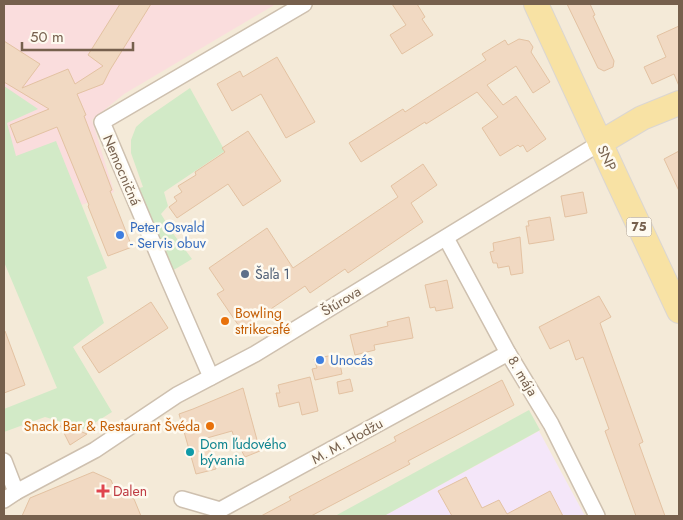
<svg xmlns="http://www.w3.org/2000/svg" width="683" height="520" font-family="Jost,sans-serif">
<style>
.residential{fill:#f4ead8}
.education{fill:#f4e6f9}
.medical{fill:#fadddd}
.green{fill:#d2eac7}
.building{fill:#f1d9c2;stroke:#e3c2a2}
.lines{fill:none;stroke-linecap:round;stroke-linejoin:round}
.street-casing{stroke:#cec0af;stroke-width:18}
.primary-casing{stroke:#dbd6d1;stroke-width:26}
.street{stroke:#fff;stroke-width:15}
.primary{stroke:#f8e2a4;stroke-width:24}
.shop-dot{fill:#3f7fe0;stroke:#fefaf0;stroke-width:2}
.service-dot{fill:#5c6f8a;stroke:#fefaf0;stroke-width:2}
.food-dot{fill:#e8710a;stroke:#fefaf0;stroke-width:2}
.culture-dot{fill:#0f9aa8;stroke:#fefaf0;stroke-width:2}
.health-dot{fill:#e0444e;stroke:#fefaf0;stroke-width:2}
.labels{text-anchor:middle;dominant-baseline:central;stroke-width:5;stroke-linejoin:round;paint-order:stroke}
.shield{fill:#fefaf0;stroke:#9f8e7e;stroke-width:1}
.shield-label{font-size:12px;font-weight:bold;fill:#76604d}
.street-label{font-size:14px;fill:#76604d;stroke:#fefaf0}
.shop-label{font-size:14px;fill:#366cbe;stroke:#fefaf0;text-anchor:start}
.service-label{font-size:14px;fill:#4e5e75;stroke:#fefaf0;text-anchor:start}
.food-label{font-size:14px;fill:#c56008;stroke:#fefaf0;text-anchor:start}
.culture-label{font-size:14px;fill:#0d838f;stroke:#fefaf0;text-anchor:start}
.health-label{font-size:14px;fill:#be3a42;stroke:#fefaf0;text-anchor:start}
</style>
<rect width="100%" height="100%" fill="#fcf7e9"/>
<rect class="residential" x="4" y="4" width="675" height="512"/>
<path class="education" d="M539,431L585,516H384Z"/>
<path class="medical" d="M4,4H276L124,94L92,120L114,192L4,236Z"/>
<g class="green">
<path d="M4,86L38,109L7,123L16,156L56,141L107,268L87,277L104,323L73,347L112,412L85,429L45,417L4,432V409L57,388L4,262Z"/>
<path d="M190,88L225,151L164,192L168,206L161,214L172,232L192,259L172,271L136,189L143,187L131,153V140L136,127L145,119Z"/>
<path d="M529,410L540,430L384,516H335Z"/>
</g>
<g class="building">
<path d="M120,4H151L110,70L103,84L77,94L86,115L84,116L112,190L110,191L132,247L108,256L88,206L89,205L57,127L17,143L10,125L49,109L4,82V41L40,64L22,88L68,69L75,84L103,66L88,55Z"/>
<path d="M392,4H417L425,17L422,19L433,35L402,54L390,35L406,25Z"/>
<path d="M567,4H590L595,15L593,16L614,61L613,67L604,71L598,68Z"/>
<path d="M679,26V86L674,74L652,84L644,67L666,57L657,36Z"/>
<path d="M519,39L529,41L533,47L531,52L550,82L533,93L516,66L487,85L503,105L516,96L546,139L527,152L523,145L520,147L518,145L500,156L482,128L498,117L477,92L426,124L425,122L361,162L349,143L403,109L405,112L486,60L482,54L505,40L508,45Z"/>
<path d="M277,57L315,122L286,138L261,94L232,111L217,84L240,71L243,77Z"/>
<path d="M248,131L281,181L243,206L228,184L177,218L169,207L177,201L174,197L182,192L178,186L196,175L195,172L225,152L222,148Z"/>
<path d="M679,151V191L664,159Z"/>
<path d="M423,164L437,185L411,203L423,222L348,273L345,269L310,293L305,286L241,329L217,294L224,290L209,268L267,228L293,268L398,197L391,186Z"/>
<path d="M583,192L587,213L565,217L561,196Z"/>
<path d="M550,217L554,240L529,244L526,226H529L528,221Z"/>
<path d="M520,237L523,273L511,275L509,266L498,268L497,263H493L490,252L494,251L493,243Z"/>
<path d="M447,280L453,308L436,311L435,307L430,308L425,285Z"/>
<path d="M599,296L611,317L600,323L643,442L639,444L665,516H636L605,431L609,429L583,357L576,360L569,340L550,349L539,327Z"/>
<path d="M151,302L168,328L99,373L82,347Z"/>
<path d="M409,317L413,338L374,345L375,350L355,355L350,335L388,326L387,322Z"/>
<path d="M4,331H5L25,385L4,393Z"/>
<path d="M338,354L342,374L315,380L312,369L317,368L314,359Z"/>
<path d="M310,377L318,411L302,415L299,402L279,407L276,393H280L278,385Z"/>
<path d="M350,379L353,391L339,394L337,382Z"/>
<path d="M502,380L514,405L408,461L410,464L311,516H261L291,500L289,497L396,441L394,437Z"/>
<path d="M243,388L260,451L245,457L234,437L232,431L207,438L216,469L196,474L179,414L193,409Z"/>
<path d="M59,423L87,434L70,445Z"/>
<path d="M93,472L111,480L116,492L134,499L141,516H22L30,498Z"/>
<path d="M466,477L482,508L499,500L507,514L550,491L563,516H452L438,491Z"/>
</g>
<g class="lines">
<defs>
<g id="street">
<path d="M446,238L508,353L551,424L597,516"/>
<path d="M211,377L167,276L102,122L304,4"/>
<path d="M4,461L16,492"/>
<path d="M182,499L220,510L508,353"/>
<path d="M4,500L16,492L95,450L177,395L255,354L600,143"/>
</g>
<g id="primary">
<path d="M536,4L617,179L679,311"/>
<path d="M600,143L642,118L679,103"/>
</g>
</defs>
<use href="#street" class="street-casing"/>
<use href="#primary" class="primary-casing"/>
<use href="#street" class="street"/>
<use href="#primary" class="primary"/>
</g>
<g class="shop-dot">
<circle cx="120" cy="235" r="5"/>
<circle cx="320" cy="360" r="5"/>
</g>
<circle class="service-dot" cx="245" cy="274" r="5"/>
<g class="food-dot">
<circle cx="225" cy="321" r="5"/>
<circle cx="210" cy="426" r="5"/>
</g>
<circle class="culture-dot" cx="190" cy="452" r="5"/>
<path class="health-dot" d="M100.5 483.5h5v5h5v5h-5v5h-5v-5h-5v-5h5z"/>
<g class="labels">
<rect class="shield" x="626.5" y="217.5" width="25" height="19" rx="4"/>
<g class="shield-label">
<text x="639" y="227">75</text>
</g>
<g class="street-label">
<text transform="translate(607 158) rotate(65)">SNP</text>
<text transform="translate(122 170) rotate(67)">Nemocničná</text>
<text transform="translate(341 301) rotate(-31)">Štúrova</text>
<text transform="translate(523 376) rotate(59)">8. mája</text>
<text transform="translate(347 441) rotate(-29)">M. M. Hodžu</text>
</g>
<g class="shop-label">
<text x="130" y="227">Peter Osvald<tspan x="130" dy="16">- Servis obuv</tspan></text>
<text x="330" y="360">Unocás</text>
</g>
<g class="service-label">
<text x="255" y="274">Šaľa 1</text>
</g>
<g class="food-label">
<text x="235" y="313">Bowling<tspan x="235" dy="16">strikecafé</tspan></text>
<text x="200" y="426" text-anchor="end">Snack Bar &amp; Restaurant Švéda</text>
</g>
<g class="culture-label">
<text x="200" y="444">Dom ľudového<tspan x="200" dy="16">bývania</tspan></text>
</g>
<g class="health-label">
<text x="113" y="491">Dalen</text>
</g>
</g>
<rect width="683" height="520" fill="none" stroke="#76604d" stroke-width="10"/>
<path d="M22 42v8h111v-8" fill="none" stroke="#76604d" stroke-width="2.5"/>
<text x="30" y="42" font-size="15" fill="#76604d" stroke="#fefaf0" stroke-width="4" paint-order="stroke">50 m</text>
</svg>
